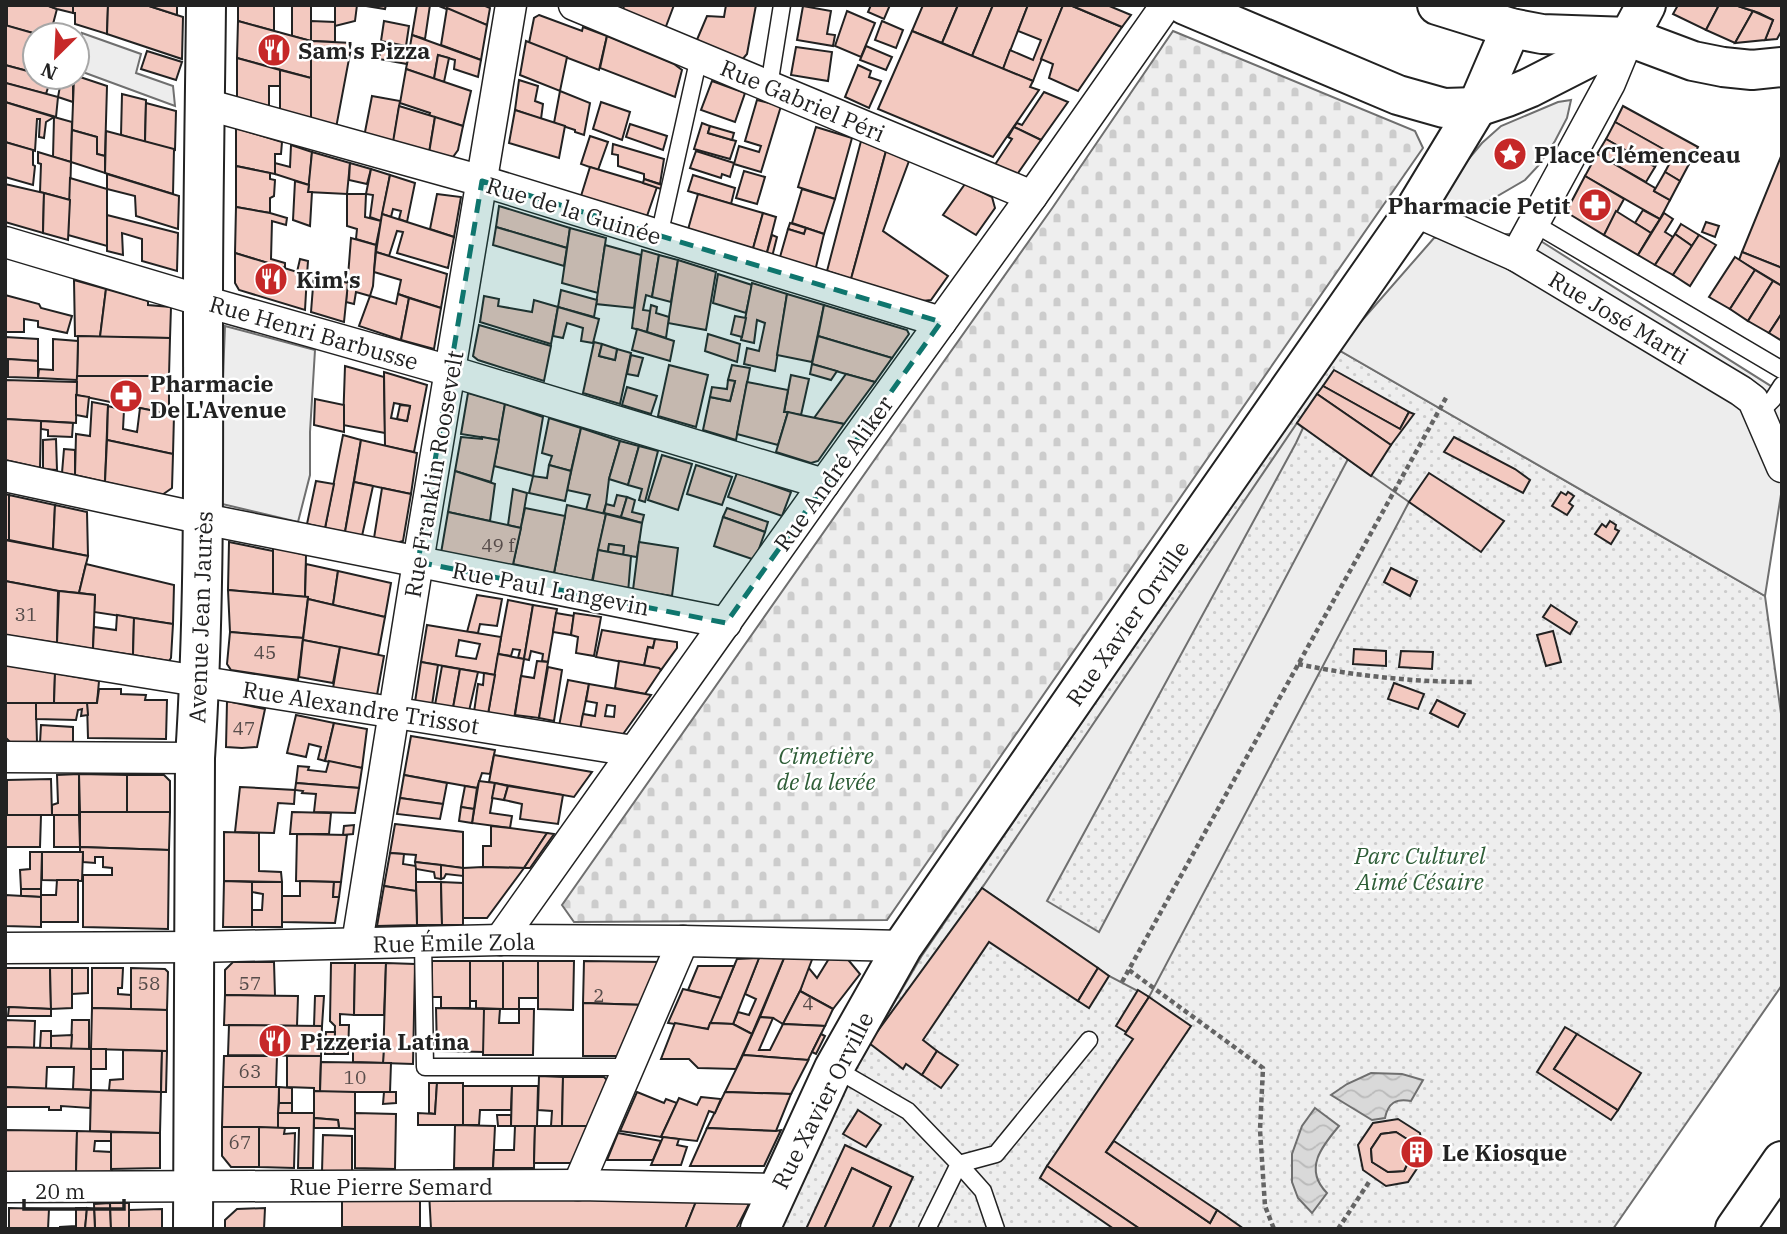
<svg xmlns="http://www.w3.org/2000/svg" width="1787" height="1234" font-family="'IBM Plex Serif',serif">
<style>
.grass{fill:url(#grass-dots);stroke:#6f6f6f;stroke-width:2}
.cemetery{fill:url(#cemetery-stones);stroke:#6f6f6f;stroke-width:2}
.parking{fill:#ededed;stroke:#6f6f6f;stroke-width:2}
.water{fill:url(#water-waves);stroke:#6f6f6f;stroke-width:2}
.building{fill:#f3c9c0;stroke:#222;stroke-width:2;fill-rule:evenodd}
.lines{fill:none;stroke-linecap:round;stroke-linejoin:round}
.lane-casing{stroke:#222;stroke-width:19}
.street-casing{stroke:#222;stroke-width:33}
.secondary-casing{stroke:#222;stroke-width:42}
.path{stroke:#646464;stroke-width:4.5;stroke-dasharray:5 3.5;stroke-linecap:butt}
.lane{stroke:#fff;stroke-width:16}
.street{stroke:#fff;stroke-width:30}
.secondary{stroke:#fff;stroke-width:38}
.marked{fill:#0f766e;fill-opacity:0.2;stroke:#0f766e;stroke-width:5;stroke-dasharray:14 9;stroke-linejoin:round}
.labels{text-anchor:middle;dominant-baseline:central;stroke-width:5;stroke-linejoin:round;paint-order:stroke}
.number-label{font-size:19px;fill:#564c4a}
.poi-label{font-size:23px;font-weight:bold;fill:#222;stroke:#fff;text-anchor:start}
.street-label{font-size:23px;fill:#222;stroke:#fff}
.park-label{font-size:23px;font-style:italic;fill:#2f5e38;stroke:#fff}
</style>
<defs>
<pattern id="grass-dots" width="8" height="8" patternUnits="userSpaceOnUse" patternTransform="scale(1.75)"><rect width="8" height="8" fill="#eee"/><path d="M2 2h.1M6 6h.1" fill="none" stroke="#ccc" stroke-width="1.8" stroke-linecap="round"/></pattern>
<pattern id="cemetery-stones" width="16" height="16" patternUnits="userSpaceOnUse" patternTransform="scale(1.75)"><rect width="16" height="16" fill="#eee"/><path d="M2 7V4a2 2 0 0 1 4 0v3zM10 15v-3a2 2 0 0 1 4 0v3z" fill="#ccc"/></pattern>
<pattern id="water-waves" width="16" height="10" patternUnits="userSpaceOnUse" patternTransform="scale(1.75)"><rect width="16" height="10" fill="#d9d9d9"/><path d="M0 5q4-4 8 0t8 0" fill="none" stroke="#bababa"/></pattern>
</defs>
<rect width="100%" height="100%" fill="#fff"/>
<path class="grass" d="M1337,349L1765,596L1782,721V985L1613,1229H779L843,1090L921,957Z"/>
<path class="cemetery" d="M1173,31L1415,131L1423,148L887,920L574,922L562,905L908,412L1053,207Z"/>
<g class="parking">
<path d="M82,33L141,54L136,73L173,86L175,106L80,71Z"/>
<path d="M1571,100L1567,118L1555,141L1539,165L1525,180L1482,205L1452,209L1438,208L1456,174L1482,143L1501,126L1558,102Z"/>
<path d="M1528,233L1782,393V488L1765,596L1337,349L1434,238Z"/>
<path d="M225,326L315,350L310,432V475L298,522L218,503Z"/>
<path d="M1297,423L1303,428L1296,443L1047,901L1099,932L1348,459L1409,502L1149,997L1109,976L982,888Z"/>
</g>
<g class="water">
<path d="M1371,1073L1402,1074L1423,1080L1411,1101C1396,1098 1388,1103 1385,1118L1372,1120L1331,1095L1347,1084Z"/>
<path d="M1315,1108L1339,1126C1322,1146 1303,1169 1327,1193L1312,1213L1298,1198L1292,1182V1154L1302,1126Z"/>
</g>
<g class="building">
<path d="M7,5H46L57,9L53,24L58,25L55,35H40L7,26Z"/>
<path d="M46,5H73V13L57,9Z"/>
<path d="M73,5H108L107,34L75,24V13H73Z"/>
<path d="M108,5H146L183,17L182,59L107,34Z"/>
<path d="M146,5H177V15Z"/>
<path d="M238,5H274V31L238,21Z"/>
<path d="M292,5H311V41L292,36Z"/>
<path d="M335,5H357L355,21L335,26Z"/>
<path d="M360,5H386L385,9Z"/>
<path d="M417,5H430L425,39L412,35Z"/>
<path d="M483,5L490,8L487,25L439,6Z"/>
<path d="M624,5H674L665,29L623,11Z"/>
<path d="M726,5H756L747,54L741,61L696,42L707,16L724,17Z"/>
<path d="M871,5H890L884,19L868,12Z"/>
<path d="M923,5H958L942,43L912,31Z"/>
<path d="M958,5H993L972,56L942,43Z"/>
<path d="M993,5H1028L1003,69L972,56Z"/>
<path d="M1028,5H1063L1033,81L1003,69L1010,50L1033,60L1041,40L1018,31Z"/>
<path d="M1063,5H1070L1122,27L1078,91L1049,78L1053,64L1041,59Z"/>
<path d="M1070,5H1107L1131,15L1122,27Z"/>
<path d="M1678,5H1719L1706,30L1673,14Z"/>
<path d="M1719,5H1735L1753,11L1735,43L1706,30Z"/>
<path d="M1735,5H1782V30L1777,39L1765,40L1773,20L1759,13Z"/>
<path d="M803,6L831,11L827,34L835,35L833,46L797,40Z"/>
<path d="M447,8L487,25L481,60L441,45Z"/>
<path d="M847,11L875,23L861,57L835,46Z"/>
<path d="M1753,11L1773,20L1765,40L1735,43Z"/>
<path d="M539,15L582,31L583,27L607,36L599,70L529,43L534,18Z"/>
<path d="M238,21L311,41V78L237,58Z"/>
<path d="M311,21L335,22V42L311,41Z"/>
<path d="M384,21L409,26L406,46L381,41Z"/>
<path d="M882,21L903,30L896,48L875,40Z"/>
<path d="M5,25L40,35H35V73L5,65Z"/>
<path d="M912,31L1033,81L1030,87L1039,90L993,157L878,109Z"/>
<path d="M412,35L481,60L478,77L454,69L455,60L438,55L434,79L406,69Z"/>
<path d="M607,36L674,64L682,70L675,97L600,68Z"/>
<path d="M311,41L352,43L336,128L311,120Z"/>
<path d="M526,41L567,57L560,91L520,75Z"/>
<path d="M382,44L409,50L407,64L379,59Z"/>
<path d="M866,46L892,57L886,70L860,60Z"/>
<path d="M796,47L832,52L828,81L791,75Z"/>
<path d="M147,51L182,62L176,80L141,69Z"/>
<path d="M438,55L449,58L444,82L434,79Z"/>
<path d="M237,58L280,70V86H269V108L237,98Z"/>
<path d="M5,65L35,73V77L51,78L46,94L5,83Z"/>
<path d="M858,65L871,71L869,77L881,81L869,108L845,97Z"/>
<path d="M406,69L471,91L463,126L429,116L430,113L400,103Z"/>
<path d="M280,70L311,78V120L280,111Z"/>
<path d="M77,76L107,86L105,156L97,154V137L72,130L74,77Z"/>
<path d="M48,77H74L73,84L61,81Z"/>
<path d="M519,80L538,86L535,101L543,104L541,119L515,110Z"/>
<path d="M61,81L73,84V102L58,97Z"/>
<path d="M712,81L745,93L735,122L701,110Z"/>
<path d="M6,83L58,97L56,117L5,102Z"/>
<path d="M560,91L590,103L584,135L575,132V130L554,123Z"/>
<path d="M1044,92L1068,102L1041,140L1014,127L1017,123L1022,125Z"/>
<path d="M122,94L146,100L145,142L121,135Z"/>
<path d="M372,96L400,101L393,145L364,137Z"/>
<path d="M757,100L781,106L761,172L734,164L739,146L759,152L761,146L745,141Z"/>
<path d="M5,102L54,117L46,122L44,138L39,137L40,119H37L35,151L5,142Z"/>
<path d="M601,102L630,112L622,140L593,129Z"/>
<path d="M146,103L176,111L175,150L145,142Z"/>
<path d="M399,106L435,117L429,153L393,142Z"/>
<path d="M1623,106L1698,147L1689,164L1615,122Z"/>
<path d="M515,110L565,126L559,158L509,143Z"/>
<path d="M54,117L72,122L71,162L53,157Z"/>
<path d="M435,117L463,126L458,150L453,157L429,153Z"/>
<path d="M1615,122L1665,150L1655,167L1606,139Z"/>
<path d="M702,123L710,126L708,133L736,141L730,159L694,149Z"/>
<path d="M630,124L667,136L663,150L626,137Z"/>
<path d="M710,126L734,133L732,140L708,133Z"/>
<path d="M816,127L852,138L835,199L798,187Z"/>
<path d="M1014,127L1041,140L1014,179L992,169L1012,139L1008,137Z"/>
<path d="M236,128L282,142L281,154H275V174L236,166Z"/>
<path d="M72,130L97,137V154L105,156V173L71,162Z"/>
<path d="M106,131L174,149L173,194L105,173Z"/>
<path d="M590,136L608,142L598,170L581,164Z"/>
<path d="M1606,139L1655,167L1646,182L1597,154Z"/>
<path d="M861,141L886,151L851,279L827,271Z"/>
<path d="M5,142L33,150V165L35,166L33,185L5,177Z"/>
<path d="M613,144L664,159L660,184L644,179V174L618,166V155L612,154Z"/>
<path d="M291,145L312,152L309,185L275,174V163L290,167Z"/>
<path d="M696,151L734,163L730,177L722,174L721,178L690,168Z"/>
<path d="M886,151L909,161L883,231L948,276L931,300L922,301L851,279Z"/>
<path d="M38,152L71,162L70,200L40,192L41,164L38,163Z"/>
<path d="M312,152L350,163L347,194L308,192Z"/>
<path d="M1597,154L1655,188L1654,191L1670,200L1660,219L1585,176Z"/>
<path d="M1782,154V268L1742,252Z"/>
<path d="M1674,155L1689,164L1680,181L1665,172Z"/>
<path d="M350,163L371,169L367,184L349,180Z"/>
<path d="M236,166L270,173V179L275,180L274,196L270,198V213L236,207Z"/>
<path d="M590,167L657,187L647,216L581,196Z"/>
<path d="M371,169L390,175L381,221L370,217L373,195L366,194Z"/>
<path d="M744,171L765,177L757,204L736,198Z"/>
<path d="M1665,172L1680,181L1670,200L1654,191Z"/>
<path d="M107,174L179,196L178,229L136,216L135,196L107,189Z"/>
<path d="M390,175L415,183L407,222L399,219L401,211L393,209L391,217L382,214Z"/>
<path d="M693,175L735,188L731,204L688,191Z"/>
<path d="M1585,176L1624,199L1604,235L1566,212Z"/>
<path d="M70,178L107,189V246L68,235Z"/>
<path d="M644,179L662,185L661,189L643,183Z"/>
<path d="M295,181L309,185L308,192H312L310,226L293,220Z"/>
<path d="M5,184L44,193L43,233L5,222Z"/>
<path d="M965,184L992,197L995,208L976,235L943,215Z"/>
<path d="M802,189L835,199L824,234L792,223Z"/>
<path d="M44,193L70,200L68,240L43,233Z"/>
<path d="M347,194H366L365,217L381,221L376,245L356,239L357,229L347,226Z"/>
<path d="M437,194L461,197L454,237L430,229Z"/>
<path d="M698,194L763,213L752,252L687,233Z"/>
<path d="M499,206L570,228L567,248L496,227Z"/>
<path d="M236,207L270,213L287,218L286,225L272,221L271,259L285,263V268L235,253Z"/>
<path d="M1643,210L1660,219L1651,233L1635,223Z"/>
<path d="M1616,211L1651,233L1638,255L1604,235Z"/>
<path d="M763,213L776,217L766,256L752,252Z"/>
<path d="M1664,213L1673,219L1665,232L1673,237L1655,265L1638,255Z"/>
<path d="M382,214L454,237L448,268L397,253L403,232L397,231L389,256L376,252Z"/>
<path d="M107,215L178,233L177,271L142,261V239L122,233L123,255L107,251Z"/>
<path d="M1706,222L1719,226L1715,237L1702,232Z"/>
<path d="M790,223L806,228L804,234L788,229Z"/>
<path d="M1681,224L1699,235L1692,246L1675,234Z"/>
<path d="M496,227L567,248L564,266L493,245Z"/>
<path d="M570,228L606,238L598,293L562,283Z"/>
<path d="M806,228L824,234L816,267L813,268L780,257L788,229L804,234Z"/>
<path d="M1675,234L1692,246L1673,275L1655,265Z"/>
<path d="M772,235L777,237L772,257L766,256Z"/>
<path d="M1699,235L1716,245L1690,286L1673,275Z"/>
<path d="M351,238L376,245L373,286L370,296L356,292L354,304L346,302Z"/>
<path d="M605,245L641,255L634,308L596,304Z"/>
<path d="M642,250L659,255L652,297L646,295L643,310L651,311L647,332L632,328Z"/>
<path d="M376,252L447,274L441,308L398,294L401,280L374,272Z"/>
<path d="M1742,252L1782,268V286L1739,260Z"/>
<path d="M235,253L307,275L305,310L239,290L235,283Z"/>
<path d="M659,255L678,260L671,302L652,297Z"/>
<path d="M1735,257L1755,270L1730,309L1709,297Z"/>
<path d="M300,259L308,261L307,275L297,272Z"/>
<path d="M678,260L716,272L706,330L668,323Z"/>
<path d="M1755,270L1773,281L1748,321L1730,309Z"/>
<path d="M314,274L348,283L344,322L311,312Z"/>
<path d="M718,274L752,285L746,313L713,303Z"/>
<path d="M74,280L106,289L100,337L75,336Z"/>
<path d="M1773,281L1782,286V313L1769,333L1748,321Z"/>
<path d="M752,283L787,294L775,371L744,364L747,348L759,351L765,323L757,320L754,343L741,340Z"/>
<path d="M106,289L148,301V305L171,307L170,338L100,337Z"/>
<path d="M561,290L597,300L594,317L558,307Z"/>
<path d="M398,294L409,298L401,340L359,326L370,296L396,304Z"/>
<path d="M787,294L824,305L812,362L777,355Z"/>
<path d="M5,295L39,304L41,308L72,316L67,333L38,327V321L24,319V332H5Z"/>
<path d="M484,296L499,299L498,306L532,312L534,300L558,307L551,344L480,322Z"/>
<path d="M409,298L441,308L434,349L401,340Z"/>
<path d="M651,305L657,307L656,313L669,317L666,338L647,332Z"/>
<path d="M824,305L907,330L909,334L892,358L818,336Z"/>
<path d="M558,307L599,319L593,343L581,341L583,328L567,323L563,338L553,336Z"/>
<path d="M1782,313V341L1769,333Z"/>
<path d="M735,316L746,318L742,337L731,334Z"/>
<path d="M479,325L551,346L544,381L478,360L473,356Z"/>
<path d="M637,329L674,341L670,361L632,350Z"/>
<path d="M708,334L740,344L737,362L705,351Z"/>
<path d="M78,336L170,338L169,376H77Z"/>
<path d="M818,336L892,358L875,382L846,374L812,364Z"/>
<path d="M5,337L38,339V361L5,359Z"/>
<path d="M53,339L78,341L77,380L38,378L39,369L53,370Z"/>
<path d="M594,342L602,344L599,356L615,360L617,349L631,353L620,404L583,393Z"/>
<path d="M602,344L617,349L615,360L599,356Z"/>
<path d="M631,355L643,358L638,376L627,374Z"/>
<path d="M8,359L38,361V378L8,377Z"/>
<path d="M812,364L837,371L831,380L810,374Z"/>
<path d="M669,365L708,375L696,427L658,416Z"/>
<path d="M732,365L750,368L736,440L703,430L710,397L730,401L735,381L728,380Z"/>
<path d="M345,366L384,377L385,433L343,425Z"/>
<path d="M1334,370L1409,412L1400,429L1323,386Z"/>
<path d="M384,372L427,385L414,452L385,446ZM394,403L410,406L407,421L391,418Z"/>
<path d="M846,374L875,382L844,424L814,418Z"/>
<path d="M791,375L809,379L801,415L784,412Z"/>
<path d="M77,376H169V414L76,395Z"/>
<path d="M5,380L77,382L76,423L5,419Z"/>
<path d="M728,380L735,381L730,401L710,397L712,387L727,389Z"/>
<path d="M747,382L788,390L784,412H788L778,445L737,434Z"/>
<path d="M1323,386L1400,429L1409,412L1414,414L1391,445L1317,394Z"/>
<path d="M627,387L657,396L651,414L622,405Z"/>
<path d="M468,393L505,404L499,440L461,434Z"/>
<path d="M1317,394L1391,445L1371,476L1297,423Z"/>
<path d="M76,395L89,397L87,417L76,415Z"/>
<path d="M315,399L344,405V432L314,425Z"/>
<path d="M92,402L108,405L105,482L75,475L76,434L90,436Z"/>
<path d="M505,404L543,417L533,476L494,466Z"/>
<path d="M400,405L410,406L407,421L397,419Z"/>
<path d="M108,406L124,410L123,429L137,432L140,408L174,415L173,454L107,440Z"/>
<path d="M788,412L801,415L844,424L818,461L811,463L776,452Z"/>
<path d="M549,418L581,428L571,471L549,465L552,456L542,453Z"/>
<path d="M5,419L41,421L40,468L5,460Z"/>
<path d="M41,421L73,423L72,437L48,436V430L41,429Z"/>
<path d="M581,428L620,441L609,479L606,504L603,514L586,510L590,495L567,490Z"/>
<path d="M343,435L361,440L345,532L325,528Z"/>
<path d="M461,437L482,439V437L499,440L491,482L455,471Z"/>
<path d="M1454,437L1515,469L1530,480L1523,493L1444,452Z"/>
<path d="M56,439L57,470L43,469V440Z"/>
<path d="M107,440L173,454L172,488L162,495L105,482Z"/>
<path d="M361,440L417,453L411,494L354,482Z"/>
<path d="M620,441L639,446L628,485L609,479Z"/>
<path d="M639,446L658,451L645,502L639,500L642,489L628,485Z"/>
<path d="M64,449L75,450V475L62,473Z"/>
<path d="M662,455L692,464L678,510L648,500Z"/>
<path d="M549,465L571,471L565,501L529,493L533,476L547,478Z"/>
<path d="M696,465L732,477L722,505L687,494Z"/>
<path d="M455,471L495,484L490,521L448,512Z"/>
<path d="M737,473L791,492L782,516L728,497Z"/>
<path d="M1429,473L1504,521L1481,552L1409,502Z"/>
<path d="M316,481L334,484L325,528L307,524Z"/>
<path d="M354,482L373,486L362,536L345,532Z"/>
<path d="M382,488L411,494L403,541L396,543L374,538Z"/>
<path d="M513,489L527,493L521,528L508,525Z"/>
<path d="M1561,492L1566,495L1568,492L1574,496L1569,503L1573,506L1567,515L1552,506Z"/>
<path d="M5,494L9,495V540H5Z"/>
<path d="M9,495L55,505L53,549L9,540Z"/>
<path d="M617,495L627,497L621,517L604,513L606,504L614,506Z"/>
<path d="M627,497L635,500L632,512L644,515L642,523L621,517Z"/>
<path d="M55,505L87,512L88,556L53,549Z"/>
<path d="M567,505L606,514L592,581L554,573Z"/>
<path d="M525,508L565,516L554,573L513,564Z"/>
<path d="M727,508L768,522L765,532L723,517Z"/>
<path d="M448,512L521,528L512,569L441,553Z"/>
<path d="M606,514L642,523L637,557L623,555L624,546L609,544L608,552L598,550Z"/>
<path d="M723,517L765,532L755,560L714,546Z"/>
<path d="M1610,521L1616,525L1615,529L1619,531L1611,544L1595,534L1602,524L1606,527Z"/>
<path d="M5,540L88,556L79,593L59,591L5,581Z"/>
<path d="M229,542L273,551V594L228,590Z"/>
<path d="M639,542L678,548L672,596L633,590Z"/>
<path d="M609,544L624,546L623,555L608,552Z"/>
<path d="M273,547L306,555L305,597L273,594Z"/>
<path d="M598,550L631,556L628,593L592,585Z"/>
<path d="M86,564L174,585L173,624L94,612L95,595L79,593Z"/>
<path d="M306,564L338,571L333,605L308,599V597H305Z"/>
<path d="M1391,568L1417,581L1410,596L1384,582Z"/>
<path d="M338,571L391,583L385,617L333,605Z"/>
<path d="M5,581L58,591L57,643L5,635Z"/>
<path d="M228,590L308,597L303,638L230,632Z"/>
<path d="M59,591L95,595L93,649L57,643Z"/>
<path d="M477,595L502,599L497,626L480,624L478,633L467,632Z"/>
<path d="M308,599L385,617L378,655L303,640Z"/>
<path d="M508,600L533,605L524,659L518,658L520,650L513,649L511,656L498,654Z"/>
<path d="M533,605L557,609L548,662L542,661L543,654L531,651L529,660L524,659Z"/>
<path d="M1551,605L1577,622L1570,634L1543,617Z"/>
<path d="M556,613L574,616L571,635L553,632Z"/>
<path d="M574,613L601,617L594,656L576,653L578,637L571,635Z"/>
<path d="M117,615L134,618L133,655L93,649L94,627L116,630Z"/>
<path d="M134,618L173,624L171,658L169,661L133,655Z"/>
<path d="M427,625L501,637L495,675L421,662ZM459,640L480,644L476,659L456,656Z"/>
<path d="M602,630L655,639L653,648L648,647L644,666L596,657Z"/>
<path d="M1553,631L1561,662L1546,666L1537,635Z"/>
<path d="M230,632L303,638L298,680L231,670L227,664Z"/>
<path d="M655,639L677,642V648L661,670L644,666L648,647L653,648Z"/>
<path d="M303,640L340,647L333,683L299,677Z"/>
<path d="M340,647L384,656L377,695L333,688Z"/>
<path d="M1354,649L1386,651V666L1353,664Z"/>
<path d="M1401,651L1433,652L1432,669L1399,667Z"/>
<path d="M498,654L524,659L514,719L488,714Z"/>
<path d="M537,661L548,662L539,718L515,715L521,676L534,678Z"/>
<path d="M619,661L659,668L661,670L645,694L615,688Z"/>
<path d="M421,662L438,665L432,705L415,702Z"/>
<path d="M5,665L55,673L54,703H5Z"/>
<path d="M442,666L460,669L453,708L435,705Z"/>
<path d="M548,667L562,670L554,721L539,718Z"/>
<path d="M460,669L478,672L469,711L453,708Z"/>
<path d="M55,673L99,681L97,703H54Z"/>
<path d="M484,673L495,675L488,714L474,712L478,684L483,685Z"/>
<path d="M568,680L589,684L580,730L559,726Z"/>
<path d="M1394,683L1424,694L1418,709L1388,699Z"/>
<path d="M589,684L651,695L621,737L580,730L583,714L595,716L597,703L586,701ZM607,705L615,706L614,717L605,716Z"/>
<path d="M99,689H121V694L146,695L145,700H167L166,739L88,738L87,703H97Z"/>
<path d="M1437,700L1465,714L1458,727L1430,713Z"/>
<path d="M227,701L265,709L257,747L242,748L226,747Z"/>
<path d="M5,703H36L37,743L10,742L5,737Z"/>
<path d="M36,703H87L88,715L81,716L82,709L78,710L76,720L36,719Z"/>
<path d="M296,715L334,723L325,761L318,759L321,747L309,744L306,757L287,753Z"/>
<path d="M334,723L367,729L362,768L325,761Z"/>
<path d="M41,725L73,727V745L40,743Z"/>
<path d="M411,736L495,750L490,774L482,773L477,788L404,775Z"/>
<path d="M494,755L592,772L574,797L489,782Z"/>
<path d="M329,761L362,768L359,788L296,783L298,766L309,767L308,770L326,772Z"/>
<path d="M79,774L127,775V812H80Z"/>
<path d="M79,774V815H52V805L58,803L57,775Z"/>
<path d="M127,775H164L170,781V812H127Z"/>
<path d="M404,775L447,783L443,804L400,798Z"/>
<path d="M51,779L52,815H7V780Z"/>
<path d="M479,781L495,783L490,813L512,816L510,828L472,823Z"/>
<path d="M296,783L359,788L355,813L314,812L316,794L302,793L303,791L295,790Z"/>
<path d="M495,783L508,786L504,800L492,798Z"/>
<path d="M465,786L477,788L474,809L461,807Z"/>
<path d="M508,786L563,795L558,824L520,819L522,804L504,800Z"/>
<path d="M240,787L295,790L294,804L278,803L274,833L235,832Z"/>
<path d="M400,798L443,804L440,819L397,814Z"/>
<path d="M461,807L474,809L472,823L459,821Z"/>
<path d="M80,812H170L169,850L80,847Z"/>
<path d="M292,812L331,813L329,834H290Z"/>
<path d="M5,815H41L40,847H5Z"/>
<path d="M54,815H79L80,847H54Z"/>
<path d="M395,824L463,832V868L415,862L416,855L390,853Z"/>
<path d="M354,825L353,834L343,835L344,826Z"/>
<path d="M491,826L510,828L547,833L524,868L483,867V846H491Z"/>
<path d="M224,832L259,833V871L281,872L282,882L224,881Z"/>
<path d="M547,833L554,834L530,868H524Z"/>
<path d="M297,834L347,835L341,882L296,881Z"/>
<path d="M80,847L169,850L168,929L83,927V875H112V868L103,867V857H95V863L83,862V852H80Z"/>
<path d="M30,852H42L41,889H21L20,870L30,869Z"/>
<path d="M42,852H83L82,881L42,880Z"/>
<path d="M390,853L404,854L403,864L416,866V891L384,886Z"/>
<path d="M415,862L441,865V879L435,878L434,872L416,869Z"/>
<path d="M441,865L463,868V876L446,874L444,878L441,879Z"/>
<path d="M463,868L483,867L524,868L487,918H463Z"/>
<path d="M57,880H78V922H41V895H56Z"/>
<path d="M224,881L252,882V927H223Z"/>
<path d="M300,881L334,882L333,897H339L335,923L282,922L281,896H300Z"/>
<path d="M252,882H282V927H252V910H262L263,894L252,892Z"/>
<path d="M334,882H341L339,897H333Z"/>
<path d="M416,882H441L442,925H417Z"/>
<path d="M441,882L463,883V925H442Z"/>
<path d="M384,886L416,891L417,925L377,926Z"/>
<path d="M982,888L1098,968L1078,1001L989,942L923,1040L937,1051L922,1075L906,1064L903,1069L869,1043Z"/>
<path d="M21,889H41V897L21,896Z"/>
<path d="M5,895L41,897V927L5,926Z"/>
<path d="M845,956L860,974L833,1009L800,991L808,967L817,978L830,957Z"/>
<path d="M813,957L800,991L783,1024L773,1018L760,1017L784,958Z"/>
<path d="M759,958H784L752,1034L733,1024L738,1012L749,1015L756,999L745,994Z"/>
<path d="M759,958L733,1024L710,1023L737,959Z"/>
<path d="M432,961H470V1008H441V997H432Z"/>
<path d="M470,961H503V1009L476,1008V1001H470Z"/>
<path d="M503,961H538V998H519V1009H503Z"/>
<path d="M538,961H574L573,1010L538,1009Z"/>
<path d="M584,961L663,962L645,1005L583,1003Z"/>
<path d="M233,962H274L275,996L225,995V970Z"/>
<path d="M331,963H355L354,1015L340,1014V1025H349L348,1054H334L335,1026L330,1021Z"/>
<path d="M355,963H386L384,1015H354Z"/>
<path d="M386,963L415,964L413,1064L383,1063Z"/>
<path d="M698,966H734L721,998L688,990Z"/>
<path d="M5,968H50L51,1009L5,1007Z"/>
<path d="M50,968H72V1008L51,1009Z"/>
<path d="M72,968H88V993L72,994Z"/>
<path d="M92,968H123L122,988H118V994L131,995V1009L92,1008Z"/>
<path d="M131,968L165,969L168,972L167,1010L131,1009Z"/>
<path d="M1098,968L1109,976L1089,1008L1078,1001Z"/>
<path d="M683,989L721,998L708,1029L668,1023Z"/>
<path d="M1138,990L1149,997L1126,1032L1116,1026Z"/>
<path d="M800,991L833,1009L825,1026L783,1024Z"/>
<path d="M225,995L298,996L297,1026L224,1025Z"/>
<path d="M315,996H324L322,1026H314Z"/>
<path d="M1149,997L1191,1026L1106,1152L1210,1223L1217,1210L1244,1229H1140L1047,1166L1133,1039L1125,1034Z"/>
<path d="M583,1003L645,1005L622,1056H583Z"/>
<path d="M9,1007L51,1009V1016H8Z"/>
<path d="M92,1008L167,1010V1051L91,1049Z"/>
<path d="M436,1008L484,1009V1052L437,1051Z"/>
<path d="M484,1009H500L499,1023H519V1009H534L533,1055H483Z"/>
<path d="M760,1017L773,1018L759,1050H770L783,1024L825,1026L808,1060L743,1055Z"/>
<path d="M5,1020L35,1021L34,1048L5,1047Z"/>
<path d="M72,1020H89V1049H71Z"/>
<path d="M675,1023L708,1029L710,1023L733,1024L752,1034L736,1069L698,1068L689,1059H661Z"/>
<path d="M229,1025L322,1026L321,1056L228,1055Z"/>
<path d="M1565,1027L1577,1034L1554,1069L1618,1110L1611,1120L1537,1072Z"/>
<path d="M41,1031H51V1048H40Z"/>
<path d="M326,1032H335L334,1054H325Z"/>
<path d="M821,1034L825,1036L816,1054L812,1052Z"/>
<path d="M1577,1034L1641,1073L1618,1110L1554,1069Z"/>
<path d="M72,1035L71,1049L51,1048V1036Z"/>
<path d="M5,1047L91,1049V1090L73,1089L74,1067H47L46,1089L5,1087Z"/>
<path d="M353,1047H384L383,1063L353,1062Z"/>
<rect x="91" y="1049" width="15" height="20"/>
<path d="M123,1050L162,1051L161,1092L109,1090L110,1080L123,1079Z"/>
<path d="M162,1051H167L166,1092H161Z"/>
<path d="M937,1051L958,1065L941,1088L922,1075Z"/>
<path d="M743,1055L808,1060L809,1059L791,1094L725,1092Z"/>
<path d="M224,1056H277L276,1087H223Z"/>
<path d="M287,1056H321L320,1092L314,1091V1088L287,1087Z"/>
<path d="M321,1062L391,1063L390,1092H320Z"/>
<path d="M539,1076L563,1077L562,1126H551L552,1111L538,1110Z"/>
<path d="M563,1077H604L607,1080L588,1126H562Z"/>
<path d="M429,1083H437L435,1114L429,1113Z"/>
<path d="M437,1083H463V1125H418V1113L435,1114Z"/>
<path d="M463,1086H512L511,1110H480L479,1125H463Z"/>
<path d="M512,1086H538L537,1126H511Z"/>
<path d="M5,1087L91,1090L90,1108L61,1106V1110H49V1107H5Z"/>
<path d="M223,1087H279L278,1128L222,1127Z"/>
<path d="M279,1087L292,1088V1103H279Z"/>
<path d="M91,1090L161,1092L160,1133L90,1131Z"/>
<path d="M314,1091L355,1092V1129L339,1128L338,1120L314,1118Z"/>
<path d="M384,1092H396V1103L383,1104Z"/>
<path d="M637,1092L664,1103L666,1099L677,1103L661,1137L620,1131Z"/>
<path d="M725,1092L791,1094L776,1131L707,1128Z"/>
<path d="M701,1097L721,1099L715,1113L709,1111L697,1141L661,1137L679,1098L697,1105Z"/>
<path d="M279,1103H292V1113H278Z"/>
<path d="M858,1110L881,1125L866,1147L843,1134Z"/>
<path d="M278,1113H314L313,1168H298L299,1128H278Z"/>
<path d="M355,1113L396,1114L395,1169L355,1168Z"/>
<path d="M497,1115H511V1126H498Z"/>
<path d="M314,1118L338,1120L339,1128H314Z"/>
<path d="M1398,1119L1420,1133L1424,1158L1408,1182L1386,1186L1363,1170L1358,1145L1373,1123ZM1396,1132L1410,1141L1411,1156L1404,1171L1388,1172L1372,1162L1371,1149L1381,1134Z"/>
<path d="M455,1125L495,1126L493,1168H454Z"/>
<path d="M515,1126H535L534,1168H493L494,1150H514Z"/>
<path d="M535,1126H588L572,1163H534Z"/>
<path d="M222,1127H259V1167H231L222,1156Z"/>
<path d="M259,1127L285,1128L284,1134L295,1133L294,1168L259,1167Z"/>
<path d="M707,1128L776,1131L781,1130L764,1166H690Z"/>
<path d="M5,1130L77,1131L76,1173L5,1172Z"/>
<path d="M77,1131L111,1132L112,1141H95L94,1151L111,1152L112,1174L76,1173Z"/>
<path d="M111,1132L160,1133V1168L111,1169Z"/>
<path d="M1396,1132L1410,1141L1411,1156L1404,1171L1388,1172L1372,1162L1371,1149L1381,1134Z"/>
<path d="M618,1133L661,1141L653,1160H607Z"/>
<path d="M323,1135L352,1136V1172H322Z"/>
<path d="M663,1137L679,1139L677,1145L687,1147L681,1165H651Z"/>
<path d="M1114,1141L1217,1210L1210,1223L1106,1152Z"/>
<path d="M845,1145L913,1177L889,1229H872L891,1187L852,1168L824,1229H806Z"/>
<path d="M1047,1166L1140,1229H1114L1040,1178Z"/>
<path d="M852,1168L891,1187L872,1229H824Z"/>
<path d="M420,1191V1227H342V1192Z"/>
<path d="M429,1192L699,1194L685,1229H431Z"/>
<path d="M699,1194L750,1202L736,1229H685Z"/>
<path d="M110,1203L111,1229H95L94,1204Z"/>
<path d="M110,1203H129V1229H111Z"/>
<path d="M9,1208L49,1209L48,1229H9Z"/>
<path d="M76,1208H87L85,1229H60V1227L76,1226Z"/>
<path d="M87,1208L94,1209L95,1229H85Z"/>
<path d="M265,1208L264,1229H225V1220L237,1209Z"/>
<path d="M162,1209V1229H129V1210Z"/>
</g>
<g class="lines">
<defs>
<g id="lane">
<path d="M769,86L782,5"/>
<path d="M1533,223L1782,370"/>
<path d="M659,236L699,57"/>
<path d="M1759,413L1773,399L1782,385"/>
<path d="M423,941L425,1067H629"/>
<path d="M834,1068L908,1111L959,1164L927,1229"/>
<path d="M996,1229L983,1191L959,1164L996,1154L1089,1040"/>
</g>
<g id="street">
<path d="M574,5L1032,196"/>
<path d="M205,104L482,181L941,322"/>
<path d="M1414,211L1516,256L1741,391L1753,400L1782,467"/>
<path d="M5,242L203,301L450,371L824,484"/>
<path d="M1516,256L1610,83L1629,37"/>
<path d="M5,476L204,519L726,623"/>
<path d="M5,650L633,751"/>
<path d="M5,757L195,758"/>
<path d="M500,940L824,484L1032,196L1166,5"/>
<path d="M357,943L418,562L511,5"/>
<path d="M5,948L195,947L500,940L683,941L903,946"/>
<path d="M578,1185L683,941"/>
<path d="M5,1187L578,1185L778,1189"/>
</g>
<g id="secondary">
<path d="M1185,5L1398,95L1444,108L1477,107L1507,97L1529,88L1629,37"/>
<path d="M1437,5L1511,28L1542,34L1629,37L1693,61L1723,67L1752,70L1782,67"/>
<path d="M1629,37L1646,5"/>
<path d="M193,1229L195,758C205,606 203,454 203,302C203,203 205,104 206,5"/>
<path d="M760,1229L834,1068L903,946L1141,602L1414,211L1477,107L1511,28"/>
<path d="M1735,1229L1782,1161"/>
</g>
</defs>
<use href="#lane" class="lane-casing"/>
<use href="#street" class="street-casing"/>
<use href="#secondary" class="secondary-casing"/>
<g class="path">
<path d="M1298,664C1355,676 1414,682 1472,682"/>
<path d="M1129,970L1263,1068L1260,1130L1265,1206L1274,1229"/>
<path d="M1122,982L1447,396"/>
<path d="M1338,1229L1369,1182"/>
</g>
<use href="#lane" class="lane"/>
<use href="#street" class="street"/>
<use href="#secondary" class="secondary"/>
</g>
<path class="marked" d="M482,181L941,322L726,623L418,562Z"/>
<defs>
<symbol id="restaurant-disc" viewBox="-11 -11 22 22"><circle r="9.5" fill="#c62828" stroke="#fff"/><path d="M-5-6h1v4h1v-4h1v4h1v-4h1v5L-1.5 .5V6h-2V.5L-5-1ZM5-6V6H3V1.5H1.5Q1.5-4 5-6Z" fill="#fff"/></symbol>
<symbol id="sight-disc" viewBox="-11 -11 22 22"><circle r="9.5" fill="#c62828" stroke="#fff"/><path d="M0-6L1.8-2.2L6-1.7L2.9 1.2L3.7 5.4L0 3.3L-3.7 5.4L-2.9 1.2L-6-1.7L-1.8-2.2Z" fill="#fff"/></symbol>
<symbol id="pharmacy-disc" viewBox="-11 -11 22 22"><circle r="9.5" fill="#c62828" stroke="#fff"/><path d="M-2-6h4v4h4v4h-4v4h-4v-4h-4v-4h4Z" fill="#fff"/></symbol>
<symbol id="building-disc" viewBox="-11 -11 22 22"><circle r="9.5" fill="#c62828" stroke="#fff"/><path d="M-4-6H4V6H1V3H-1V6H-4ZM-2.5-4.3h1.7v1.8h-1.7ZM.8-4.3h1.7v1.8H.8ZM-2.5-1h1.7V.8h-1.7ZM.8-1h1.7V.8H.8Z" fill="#fff"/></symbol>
</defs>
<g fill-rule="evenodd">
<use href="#restaurant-disc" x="255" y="31" width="38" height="38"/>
<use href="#sight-disc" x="1491" y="135" width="38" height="38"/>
<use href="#pharmacy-disc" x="1576" y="186" width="38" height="38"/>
<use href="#restaurant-disc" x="252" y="260" width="38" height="38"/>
<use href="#pharmacy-disc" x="107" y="377" width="38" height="38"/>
<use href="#restaurant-disc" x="256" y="1022" width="38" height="38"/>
<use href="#building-disc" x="1398" y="1133" width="38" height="38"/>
</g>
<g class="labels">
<g class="number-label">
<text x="498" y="545">49 f</text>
<text x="26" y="614">31</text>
<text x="265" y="652">45</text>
<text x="244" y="728">47</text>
<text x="149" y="983">58</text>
<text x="250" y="983">57</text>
<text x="599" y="995">2</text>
<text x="808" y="1003">4</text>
<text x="250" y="1071">63</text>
<text x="355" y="1077">10</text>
<text x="240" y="1142">67</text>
</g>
<g class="poi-label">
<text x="298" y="50">Sam's Pizza</text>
<text x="1534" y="154">Place Clémenceau</text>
<text x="1570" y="205" text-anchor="end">Pharmacie Petit</text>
<text x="296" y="279">Kim's</text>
<text x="150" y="383">Pharmacie<tspan x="150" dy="26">De L'Avenue</tspan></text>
<text x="300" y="1041">Pizzeria Latina</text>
<text x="1442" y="1152">Le Kiosque</text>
</g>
<g class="street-label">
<text transform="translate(803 100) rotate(23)">Rue Gabriel Péri</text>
<text transform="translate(574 210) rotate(17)">Rue de la Guinée</text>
<text transform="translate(1619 317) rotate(31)">Rue José Marti</text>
<text transform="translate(314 332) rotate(16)">Rue Henri Barbusse</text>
<text transform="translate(833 473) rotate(-54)">Rue André Aliker</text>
<text transform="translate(433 474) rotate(-80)">Rue Franklin Roosevelt</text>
<text transform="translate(551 588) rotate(11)">Rue Paul Langevin</text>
<text transform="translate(200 617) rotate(-88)">Avenue Jean Jaurès</text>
<text transform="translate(1127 623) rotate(-55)">Rue Xavier Orville</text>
<text transform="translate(361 707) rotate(9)">Rue Alexandre Trissot</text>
<text transform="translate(454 942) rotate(-1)">Rue Émile Zola</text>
<text transform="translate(822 1100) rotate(-63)">Rue Xavier Orville</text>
<text x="391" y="1186">Rue Pierre Semard</text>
</g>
<g class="park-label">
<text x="826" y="755">Cimetière<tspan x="826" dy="26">de la levée</tspan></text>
<text x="1420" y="855">Parc Culturel<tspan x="1420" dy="26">Aimé Césaire</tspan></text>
</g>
</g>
<rect width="1787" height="1234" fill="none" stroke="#222222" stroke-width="14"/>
<g transform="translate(56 56) rotate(204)"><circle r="33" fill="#ffffff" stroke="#a7a7a7" stroke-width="2"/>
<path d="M0-5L12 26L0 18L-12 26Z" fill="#c62828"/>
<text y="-10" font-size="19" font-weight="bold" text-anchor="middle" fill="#222222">N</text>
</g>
<path d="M24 1199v10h100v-10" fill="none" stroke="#222222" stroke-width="3.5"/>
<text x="35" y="1199" font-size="21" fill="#222222" stroke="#ffffff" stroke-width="5" paint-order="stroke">20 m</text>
</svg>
